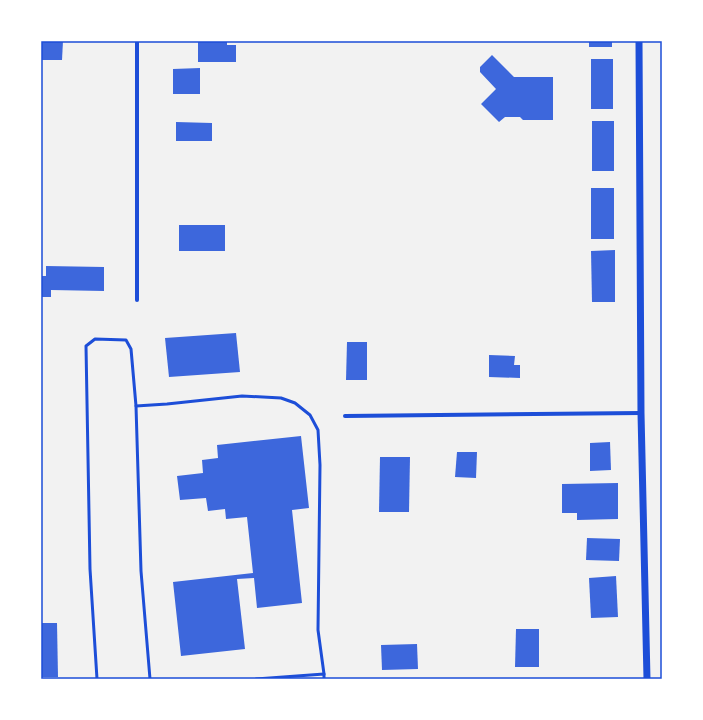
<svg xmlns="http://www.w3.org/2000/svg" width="703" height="720" font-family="'IBM Plex Sans',sans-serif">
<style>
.building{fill:#3d67dc}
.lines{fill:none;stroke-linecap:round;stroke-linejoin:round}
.service{stroke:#1d4ed8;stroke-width:3}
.minor{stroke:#1d4ed8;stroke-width:4}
.tertiary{stroke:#1d4ed8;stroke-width:7}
.neatline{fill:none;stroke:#1d4ed8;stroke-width:1.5}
</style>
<rect width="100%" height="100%" fill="#f2f2f2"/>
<g class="building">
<path d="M41,41H63L62,60H41Z"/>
<path d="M198,41H227V45H236V62H198Z"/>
<rect x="589" y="41" width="23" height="6"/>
<path d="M492,55L514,77H553V120H523L520,117H505L499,122L481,104L496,89L480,72V67Z"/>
<rect x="591" y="59" width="22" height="50"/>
<path d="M200,68V94H173V69Z"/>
<rect x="592" y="121" width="22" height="50"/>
<path d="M176,122L212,123V141H176Z"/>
<rect x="591" y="188" width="23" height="51"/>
<rect x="179" y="225" width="46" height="26"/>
<path d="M615,250V302H592L591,251Z"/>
<path d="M46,266L104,267V291L51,290V297H41V276H46Z"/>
<path d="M236,333L240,372L169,377L165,338Z"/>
<path d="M347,342H367V380H346Z"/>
<path d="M489,355L515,356L514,365H520V378L489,377Z"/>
<path d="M301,436L309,508L292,510L302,603L257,608L254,578L237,579L245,649L181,656L173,582L253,573L247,517L226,519L225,509L208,511L206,498L180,500L177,476L203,473L202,460L218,458L217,445Z"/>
<path d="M610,442L611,470L590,471V443Z"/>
<path d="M457,452H477L476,478L455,477Z"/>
<path d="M380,457H410L409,512H379Z"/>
<path d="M618,483V519L577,520V513H562V484Z"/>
<path d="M587,538L620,539L619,561L586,560Z"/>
<path d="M616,576L618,617L591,618L589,578Z"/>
<path d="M41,623H57L58,677H41Z"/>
<path d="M516,629H539V667H515Z"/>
<path d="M417,644L418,669L382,670L381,645Z"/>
</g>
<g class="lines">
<g class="service">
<path d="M136,406L167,404L242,396L281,398L295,403L310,415L318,430L320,465L318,630L324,674"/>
<path d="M97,679L90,569L86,346L95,339L126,340L131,349L136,406L141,571L150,679"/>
<path d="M256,679L324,674V679"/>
</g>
<g class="minor">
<path d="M137,300V41"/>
<path d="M345,416L641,413"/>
</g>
<path class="tertiary" d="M639,41L641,413L647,679"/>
</g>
<rect width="703" height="720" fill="none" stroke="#ffffff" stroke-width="84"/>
<rect x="42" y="42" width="619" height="636" class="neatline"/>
</svg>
